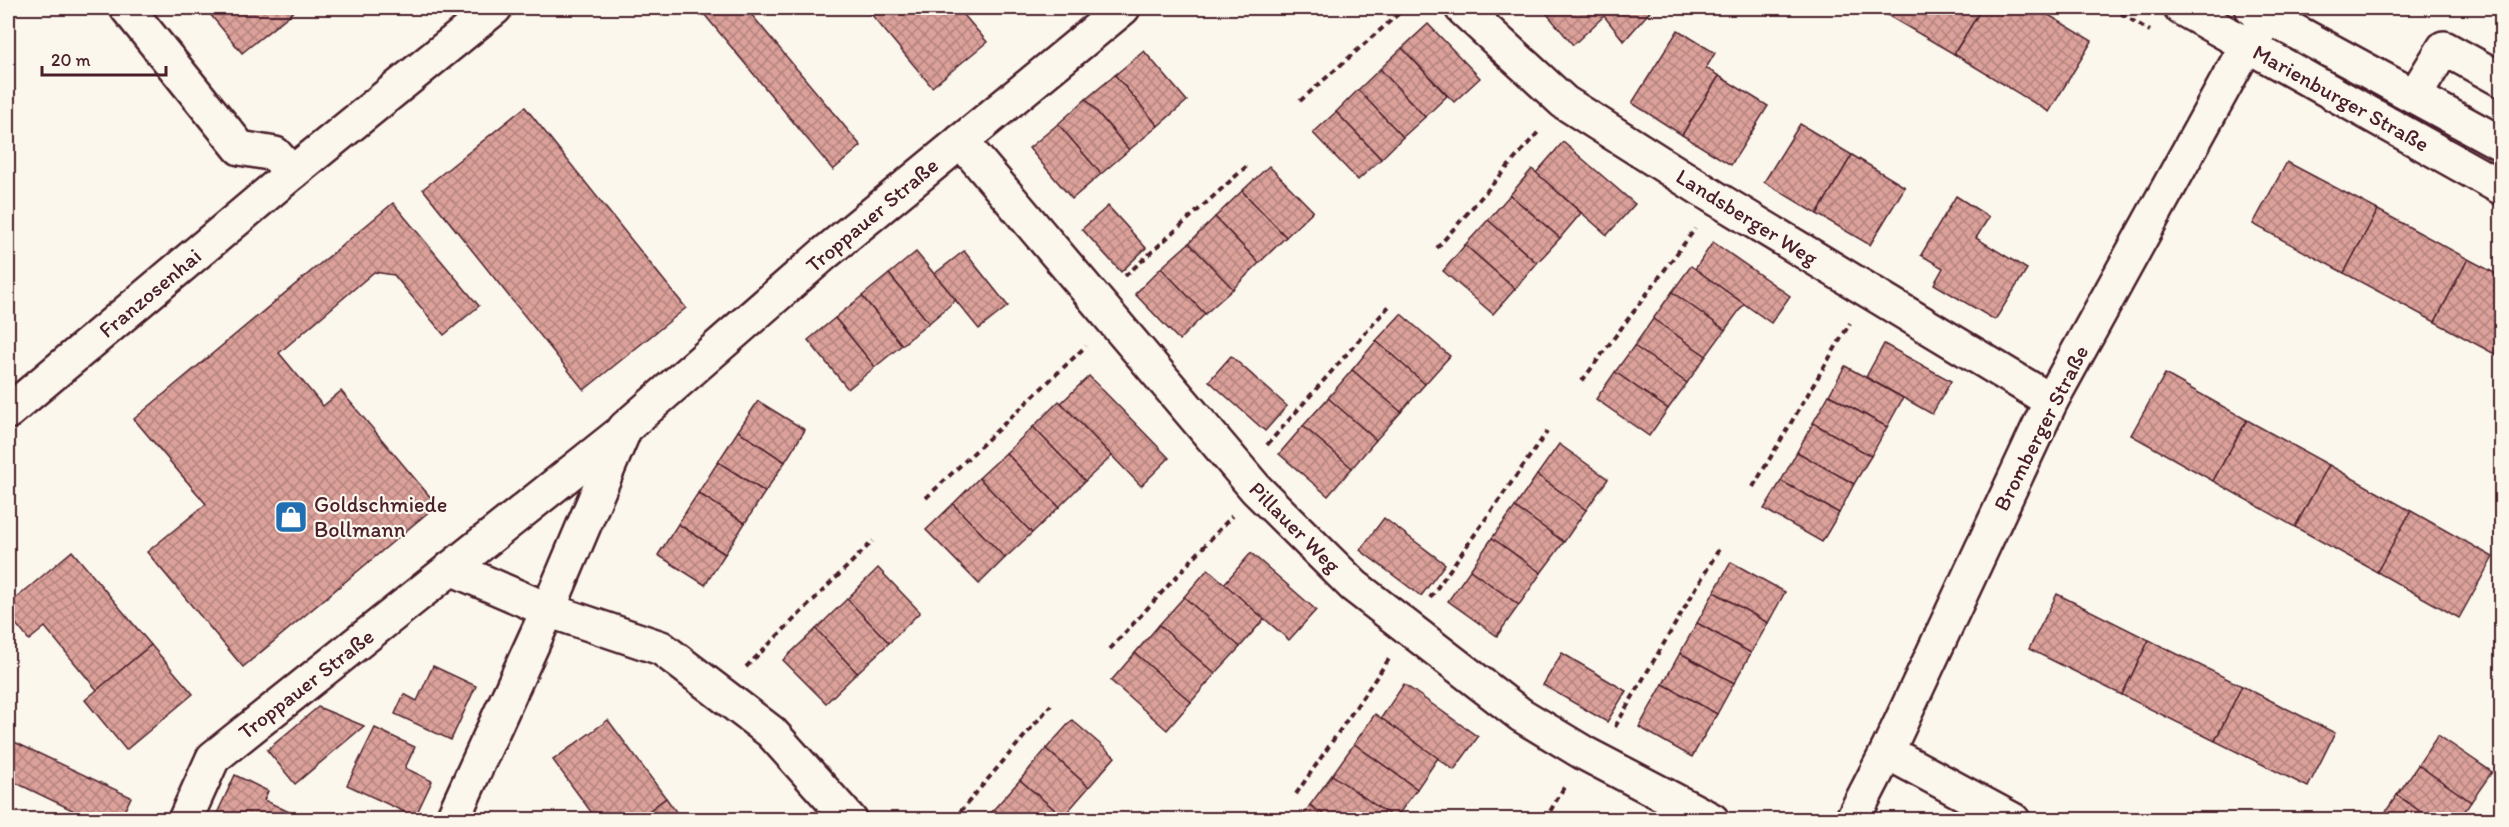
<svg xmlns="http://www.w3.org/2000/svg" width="2509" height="827" font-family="Itim,sans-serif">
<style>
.building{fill:url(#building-cross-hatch);stroke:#4a1f2b;stroke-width:1.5}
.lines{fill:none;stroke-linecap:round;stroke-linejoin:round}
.minor-casing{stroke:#4a1f2b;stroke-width:38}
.path{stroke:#4a1f2b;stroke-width:4;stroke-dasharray:6 4.5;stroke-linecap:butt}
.minor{stroke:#fbf7ec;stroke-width:33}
.labels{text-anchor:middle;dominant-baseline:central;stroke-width:4.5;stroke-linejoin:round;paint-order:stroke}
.street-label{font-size:22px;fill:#4a1f2b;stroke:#fbf7ec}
.poi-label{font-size:22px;fill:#4a1f2b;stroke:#fbf7ec;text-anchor:start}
</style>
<defs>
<pattern id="building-cross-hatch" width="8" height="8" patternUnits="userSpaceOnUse" patternTransform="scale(1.5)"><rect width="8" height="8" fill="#dba19a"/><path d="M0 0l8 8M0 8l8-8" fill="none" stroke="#b4837e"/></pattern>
</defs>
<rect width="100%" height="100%" fill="#fbf7ec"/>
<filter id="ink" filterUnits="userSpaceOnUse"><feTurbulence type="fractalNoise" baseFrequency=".0167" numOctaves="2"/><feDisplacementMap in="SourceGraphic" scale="12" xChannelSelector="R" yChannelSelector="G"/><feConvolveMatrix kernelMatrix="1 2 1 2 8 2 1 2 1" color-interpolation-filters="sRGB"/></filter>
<g filter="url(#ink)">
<g class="building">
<path d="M205,8H298L242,53Z"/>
<path d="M699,8H746L861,146L833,170Z"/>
<path d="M866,8H958L987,42L932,87Z"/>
<path d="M1542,8H1653L1624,41L1604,16L1573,45Z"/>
<path d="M1875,8H1982L1954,54Z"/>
<path d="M1982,8H2037L2092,41L2049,112L1954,54Z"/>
<path d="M1428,24L1480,78L1454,102L1402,48Z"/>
<path d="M1678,30L1715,53L1706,68L1719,76L1682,135L1632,103Z"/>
<path d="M1402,48L1447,96L1425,117L1380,69Z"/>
<path d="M1144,51L1187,101L1158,126L1115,75Z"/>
<path d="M1380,69L1425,117L1403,137L1358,90Z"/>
<path d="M1115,75L1158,126L1129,150L1086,99Z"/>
<path d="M1719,76L1768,106L1731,165L1682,135Z"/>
<path d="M1358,90L1403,137L1381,159L1336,112Z"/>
<path d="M1086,99L1129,150L1101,174L1058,124Z"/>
<path d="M525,107L686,308L584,390L423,189Z"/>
<path d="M1336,112L1381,159L1358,180L1313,133Z"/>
<path d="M1058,124L1101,174L1072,199L1029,148Z"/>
<path d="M1800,124L1852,155L1817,214L1764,182Z"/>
<path d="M1563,142L1635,204L1607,235L1536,173Z"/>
<path d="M1852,155L1905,187L1870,245L1817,214Z"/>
<path d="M2287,162L2378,210L2344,273L2253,224Z"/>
<path d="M1269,166L1313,211L1286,237L1242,191Z"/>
<path d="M1532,169L1581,213L1560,238L1510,195Z"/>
<path d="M1242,191L1286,237L1259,263L1215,217Z"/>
<path d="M1510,195L1560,238L1537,263L1488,220Z"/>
<path d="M1956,196L1989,217L1976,238L2027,269L1995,320L1934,284L1943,268L1921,255Z"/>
<path d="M393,203L479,306L444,335L394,275L374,272L279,353L323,406L341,391L437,505L243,667L147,552L206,504L134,419Z"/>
<path d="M1108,206L1146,248L1121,272L1082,229Z"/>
<path d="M2378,210L2468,259L2435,322L2344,273Z"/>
<path d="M1215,217L1259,263L1233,289L1189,243Z"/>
<path d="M1488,220L1537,263L1515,289L1465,245Z"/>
<path d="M1713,242L1790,296L1771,323L1695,269Z"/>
<path d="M1189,243L1233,289L1205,314L1161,268Z"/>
<path d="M1465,245L1515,289L1493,314L1443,271Z"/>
<path d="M964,251L1008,306L979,329L934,274Z"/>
<path d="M916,252L956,300L929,323L889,274Z"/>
<path d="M2468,259L2502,277V358L2435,322Z"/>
<path d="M1691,266L1744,304L1725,330L1672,292Z"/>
<path d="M1161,268L1205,314L1179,340L1135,294Z"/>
<path d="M889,274L929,323L902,345L862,296Z"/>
<path d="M1672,292L1725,330L1706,356L1653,319Z"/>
<path d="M862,296L902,345L875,367L835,318Z"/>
<path d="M1401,314L1450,356L1425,384L1376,341Z"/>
<path d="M835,318L875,367L848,389L808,340Z"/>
<path d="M1653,319L1706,356L1687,383L1634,346Z"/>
<path d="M1376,341L1425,384L1401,412L1352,370Z"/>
<path d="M1884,344L1951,381L1932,414L1866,377Z"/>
<path d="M1634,346L1687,383L1668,409L1615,372Z"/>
<path d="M1231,356L1287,406L1265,431L1209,381Z"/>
<path d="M1845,366L1903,398L1887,427L1829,395Z"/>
<path d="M1352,370L1401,412L1376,440L1328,398Z"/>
<path d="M1615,372L1668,409L1649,436L1596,399Z"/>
<path d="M2165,374L2247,420L2213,481L2131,435Z"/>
<path d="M1089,376L1169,458L1141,486L1061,403Z"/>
<path d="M1829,395L1887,427L1871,456L1813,423Z"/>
<path d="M1328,398L1376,440L1352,468L1303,426Z"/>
<path d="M758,401L805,430L785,462L738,431Z"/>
<path d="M1059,401L1112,456L1085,481L1033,427Z"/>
<path d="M2247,420L2329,465L2295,527L2213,481Z"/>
<path d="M1813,423L1871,456L1854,484L1797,452Z"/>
<path d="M1303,426L1352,468L1328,496L1279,454Z"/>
<path d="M1033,427L1085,481L1059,507L1006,453Z"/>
<path d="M738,431L785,462L765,492L718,462Z"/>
<path d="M1559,444L1608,479L1586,510L1537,475Z"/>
<path d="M1797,452L1854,484L1839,513L1781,481Z"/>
<path d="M1006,453L1059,507L1032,533L979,478Z"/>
<path d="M718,462L765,492L745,523L698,493Z"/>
<path d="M2329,465L2411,511L2377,572L2295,527Z"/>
<path d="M1537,475L1586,510L1564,542L1515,507Z"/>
<path d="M979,478L1032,533L1005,558L953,504Z"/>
<path d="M1781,481L1839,513L1822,542L1764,509Z"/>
<path d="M698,493L745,523L725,554L678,524Z"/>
<path d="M953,504L1005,558L979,584L926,530Z"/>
<path d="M1515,507L1564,542L1541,573L1492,538Z"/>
<path d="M2411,511L2493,557L2459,618L2377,572Z"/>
<path d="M1384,518L1445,564L1421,596L1360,550Z"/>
<path d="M678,524L725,554L705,585L658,555Z"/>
<path d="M1492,538L1541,573L1519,605L1470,570Z"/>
<path d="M72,551L151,645L97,690L45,627L29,640L8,614V605Z"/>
<path d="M1251,553L1316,610L1289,640L1224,584Z"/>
<path d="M1731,562L1785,592L1768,623L1714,592Z"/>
<path d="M878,568L920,612L889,643L847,599Z"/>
<path d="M1208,569L1264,619L1240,647L1184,597Z"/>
<path d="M1470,570L1519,605L1497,636L1448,601Z"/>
<path d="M1714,592L1768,623L1751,653L1697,623Z"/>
<path d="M2057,594L2149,640L2122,695L2029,649Z"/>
<path d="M1184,597L1240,647L1215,674L1159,625Z"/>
<path d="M847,599L889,643L857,673L816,629Z"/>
<path d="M1697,623L1751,653L1734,683L1680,653Z"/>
<path d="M1159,625L1215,674L1191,702L1135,653Z"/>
<path d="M816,629L857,673L826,703L783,660Z"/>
<path d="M2149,640L2242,686L2215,741L2122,695Z"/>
<path d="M151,645L193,694L126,750L85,700Z"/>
<path d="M1135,653L1191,702L1167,730L1111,681Z"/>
<path d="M1562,653L1626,691L1607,722L1543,685Z"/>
<path d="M1680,653L1734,683L1717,714L1663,684Z"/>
<path d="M433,666L476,686L451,740L395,714L404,694L417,701Z"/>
<path d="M1404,684L1478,737L1454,770L1381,718Z"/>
<path d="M1663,684L1717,714L1692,757L1639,727Z"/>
<path d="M2242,686L2335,733L2308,787L2215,741Z"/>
<path d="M318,707L364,726L295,784L267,750Z"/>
<path d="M1375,714L1438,758L1417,789L1354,744Z"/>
<path d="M608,720L666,798L637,820H597L553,760Z"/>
<path d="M1072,720L1115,757L1089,787L1046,749Z"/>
<path d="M375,728L415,747L405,768L432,781L415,817L347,785Z"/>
<path d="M2438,735L2492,772L2471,802L2418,765Z"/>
<path d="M8,739L131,797L120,820H93L8,779Z"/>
<path d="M1354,744L1417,789L1395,819L1332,775Z"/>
<path d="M1046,749L1089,787L1063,817L1020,780Z"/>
<path d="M2418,765L2471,802L2459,820H2432L2397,795Z"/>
<path d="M235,775L268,791L264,800L306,820H214Z"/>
<path d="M1332,775L1395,819L1331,820L1310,805Z"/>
<path d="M1020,780L1063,817L1061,820H1005L994,809Z"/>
<path d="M2397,795L2432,820H2380Z"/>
<path d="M666,798L682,820H637Z"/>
<path d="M1310,805L1331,820H1300Z"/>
<path d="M994,809L1005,820H985Z"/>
</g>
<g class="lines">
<defs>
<g id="minor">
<path d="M127,8L240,148L275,154L292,173L495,8"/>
<path d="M1462,8L1564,102L1717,199L2051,401"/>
<path d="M2181,8L2502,188"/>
<path d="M2252,8L2502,144"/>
<path d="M2415,95L2444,48L2502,80"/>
<path d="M961,141L1256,489L1354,586L1521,715L1584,753L1712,820"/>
<path d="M8,412L292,173"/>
<path d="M451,568L548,610L661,648L771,732L850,820"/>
<path d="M1887,752L2013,820"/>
<path d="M185,820L213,758L623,431"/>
<path d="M452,820L548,610L625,428L824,254L1123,8"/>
<path d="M1852,820L1887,752L2051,401L2247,45L2278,8"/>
</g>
</defs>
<use href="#minor" class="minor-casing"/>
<g class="path">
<path d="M2112,8L2150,31"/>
<path d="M2486,8L2502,17"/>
<path d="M1300,101L1405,8"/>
<path d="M1437,248L1540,130"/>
<path d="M1125,276L1247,166"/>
<path d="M1582,381L1695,229"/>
<path d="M1267,445L1389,306"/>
<path d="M1753,487L1850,323"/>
<path d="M926,498L1086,346"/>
<path d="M1430,598L1547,432"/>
<path d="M1110,649L1232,516"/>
<path d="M746,667L873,541"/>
<path d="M1615,727L1719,549"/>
<path d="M1296,794L1389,659"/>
<path d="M953,820L1051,705"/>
<path d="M1545,820L1566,784"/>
</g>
<use href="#minor" class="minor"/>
</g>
</g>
<defs>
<symbol id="shop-square" viewBox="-11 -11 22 22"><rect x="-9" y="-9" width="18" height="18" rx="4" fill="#1f6fb2" stroke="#fbf7ec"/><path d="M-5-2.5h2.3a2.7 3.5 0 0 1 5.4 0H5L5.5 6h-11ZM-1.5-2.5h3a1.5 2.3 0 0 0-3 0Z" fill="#fff"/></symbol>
</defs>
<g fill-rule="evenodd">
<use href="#shop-square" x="272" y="498" width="38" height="38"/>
</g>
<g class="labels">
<g class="street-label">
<text transform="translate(2341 98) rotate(29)">Marienburger Straße</text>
<text transform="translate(872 215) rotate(-40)">Troppauer Straße</text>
<text transform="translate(1747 217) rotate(32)">Landsberger Weg</text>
<text transform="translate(150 293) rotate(-40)">Franzosenhai</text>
<text transform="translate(2041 428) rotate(-63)">Bromberger Straße</text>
<text transform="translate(1295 527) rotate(45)">Pillauer Weg</text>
<text transform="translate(306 684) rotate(-38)">Troppauer Straße</text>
</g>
<g class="poi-label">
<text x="314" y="504">Goldschmiede<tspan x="314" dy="25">Bollmann</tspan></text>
</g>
</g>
<rect width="2509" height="827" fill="none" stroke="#fbf7ec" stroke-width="30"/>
<rect x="15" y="15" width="2479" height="797" fill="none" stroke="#4a1f2b" stroke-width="2" filter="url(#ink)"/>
<path d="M42 66v9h124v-9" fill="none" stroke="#4a1f2b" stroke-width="3"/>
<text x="51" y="66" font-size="18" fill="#4a1f2b" stroke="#fbf7ec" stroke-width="4.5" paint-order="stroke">20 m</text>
</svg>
